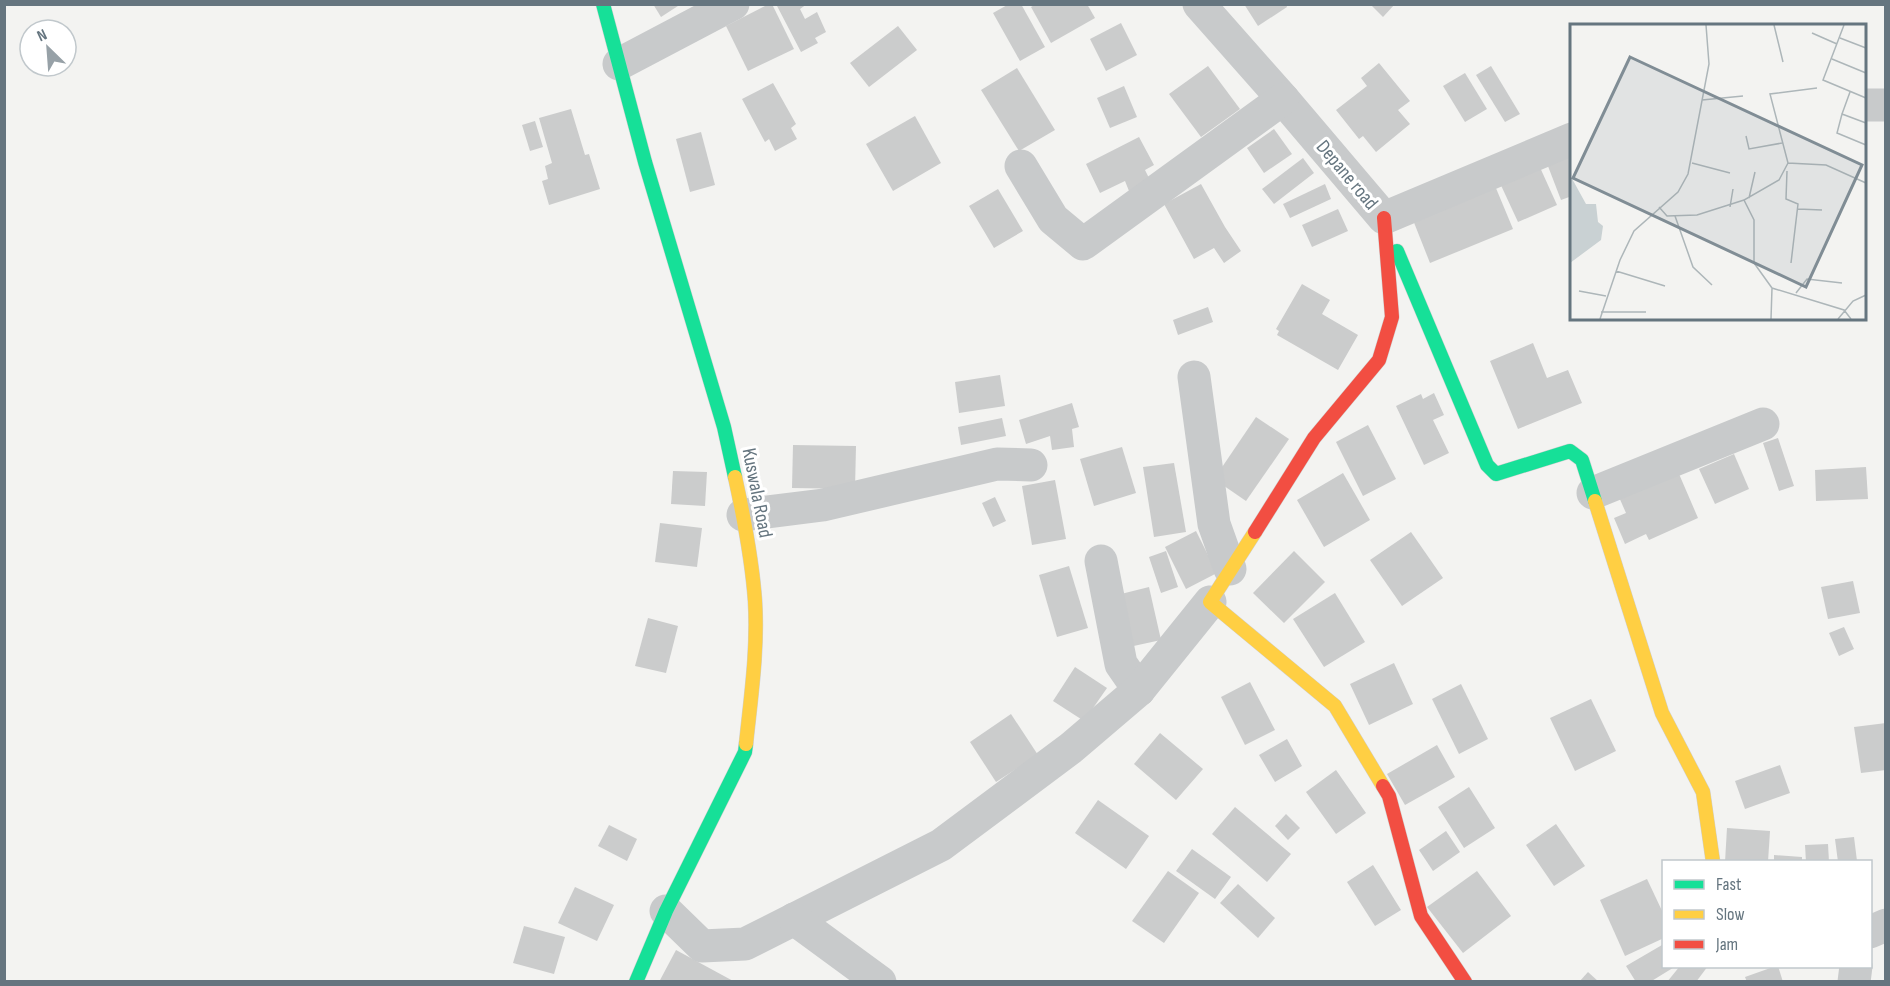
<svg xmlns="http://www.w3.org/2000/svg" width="1890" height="986" font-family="'Sofia Sans Condensed',sans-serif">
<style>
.building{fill:#cbcccc}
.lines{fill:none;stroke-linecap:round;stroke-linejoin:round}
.fast-casing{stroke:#d0d0d0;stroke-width:15}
.slow-casing{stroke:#d0d0d0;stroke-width:15}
.jam-casing{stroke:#d0d0d0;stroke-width:15}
.street{stroke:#c8cacb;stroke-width:33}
.fast{stroke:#16e098;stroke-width:14}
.slow{stroke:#ffcf43;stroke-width:14}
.jam{stroke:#f24e42;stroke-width:14}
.labels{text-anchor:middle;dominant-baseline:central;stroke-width:6;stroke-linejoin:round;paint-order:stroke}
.street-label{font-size:20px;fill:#65757f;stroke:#fff}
.inset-road{fill:none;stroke:#adb6b9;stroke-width:1.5}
.view{fill:#808d95;fill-opacity:0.15;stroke:#808d95;stroke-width:3}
.inset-edge{fill:none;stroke:#65757f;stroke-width:3}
</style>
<rect width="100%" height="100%" fill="#f3f3f1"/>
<g class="building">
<path d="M653,4H681L661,17Z"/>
<path d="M769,4H772L794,49L748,71L726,26Z"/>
<path d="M776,4H807L800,9L805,19L817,12L826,32L815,38L818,43L801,52Z"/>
<path d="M1009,4H1021L1045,47L1020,61L993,13Z"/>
<path d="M1036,4H1087L1095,18L1051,43L1031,7Z"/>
<path d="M1244,4H1286L1287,7L1258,26Z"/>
<path d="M1370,4H1395L1383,17Z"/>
<path d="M1121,23L1137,55L1106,71L1090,39Z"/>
<path d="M898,26L917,50L869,87L850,63Z"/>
<path d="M1379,63L1410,101L1398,110L1410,124L1376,152L1363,136L1359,139L1336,110L1367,86L1361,78Z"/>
<path d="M1208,66L1240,109L1201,137L1169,94Z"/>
<path d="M1491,66L1520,114L1505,122L1476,75Z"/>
<path d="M1017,68L1055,130L1019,151L981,90Z"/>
<path d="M1465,73L1487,109L1465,122L1443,86Z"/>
<path d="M773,83L796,124L791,128L797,139L775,151L769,139L765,142L742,99Z"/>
<path d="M1124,86L1137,117L1110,128L1097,98Z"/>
<path d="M571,109L585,155L589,154L600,189L549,205L542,181L548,179L545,166L552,163L539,118Z"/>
<path d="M915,116L941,163L893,191L866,144Z"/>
<path d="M535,121L543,147L530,151L522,125Z"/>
<path d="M1274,129L1292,154L1264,173L1247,148Z"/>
<path d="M701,132L715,185L690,192L676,139Z"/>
<path d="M1139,137L1154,165L1145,170L1150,180L1129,191L1125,181L1100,193L1086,164Z"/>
<path d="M1572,151V196L1561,200L1546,161Z"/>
<path d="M1303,158L1314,173L1274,204L1262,189Z"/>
<path d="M1538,163L1557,205L1518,222L1499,181Z"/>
<path d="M1493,181L1513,229L1430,263L1411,215Z"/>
<path d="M1201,184L1225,227L1241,251L1224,263L1214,248L1194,259L1164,204Z"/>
<path d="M1325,184L1331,199L1290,218L1283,204Z"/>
<path d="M998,189L1023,231L994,248L969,206Z"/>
<path d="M1338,209L1348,231L1312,247L1302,225Z"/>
<path d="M1302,284L1330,300L1322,314L1358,335L1338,370L1277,335L1279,331L1276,329Z"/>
<path d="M1208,307L1213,322L1178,335L1173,320Z"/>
<path d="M1533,343L1547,378L1568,370L1582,403L1518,429L1490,361Z"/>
<path d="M1000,375L1005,406L959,413L955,382Z"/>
<path d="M1434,393L1444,415L1433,420L1449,453L1424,465L1396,406L1421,394L1423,399Z"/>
<path d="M1072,403L1079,427L1072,429L1074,447L1052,450L1050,436L1026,444L1019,420Z"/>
<path d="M1256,417L1289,439L1246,501L1214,479Z"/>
<path d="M1002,418L1006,436L961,445L958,427Z"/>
<path d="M1368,425L1396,479L1363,496L1336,442Z"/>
<path d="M1778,438L1794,486L1779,491L1763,443Z"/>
<path d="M793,445L856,446L855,489L792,488Z"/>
<path d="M1122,447L1136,493L1094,506L1080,459Z"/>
<path d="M1734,454L1749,489L1715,504L1699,469Z"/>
<path d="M1174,463L1186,532L1154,537L1143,467Z"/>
<path d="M1676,467L1698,518L1649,540L1646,534L1625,544L1614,518L1626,513L1615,488Z"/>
<path d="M1866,467L1868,499L1816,501L1815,470Z"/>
<path d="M673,471L707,472L705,506L671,504Z"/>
<path d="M1343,473L1370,520L1324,547L1297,500Z"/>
<path d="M1055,480L1066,539L1032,545L1022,486Z"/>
<path d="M995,497L1006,521L993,527L982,503Z"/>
<path d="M660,523L702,528L697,567L655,562Z"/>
<path d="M1196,531L1217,573L1186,589L1165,547Z"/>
<path d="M1411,532L1443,578L1402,606L1370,560Z"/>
<path d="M1166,551L1178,587L1161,593L1149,557Z"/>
<path d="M1294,551L1325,582L1284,623L1253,593Z"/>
<path d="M1069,566L1088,628L1057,637L1039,575Z"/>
<path d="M1853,581L1860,613L1828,619L1821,587Z"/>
<path d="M1149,587L1161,640L1129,647L1117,595Z"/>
<path d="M1335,593L1365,642L1324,667L1293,619Z"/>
<path d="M648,618L678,626L666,673L635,666Z"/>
<path d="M1844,627L1854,649L1839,656L1829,633Z"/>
<path d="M1394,663L1413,704L1369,725L1350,684Z"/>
<path d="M1075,667L1107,688L1084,721L1053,701Z"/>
<path d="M1250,682L1275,730L1245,745L1221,697Z"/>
<path d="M1461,684L1488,739L1459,754L1432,699Z"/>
<path d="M1591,699L1616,751L1575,771L1550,718Z"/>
<path d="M1011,714L1038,755L996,782L970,742Z"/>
<path d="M1886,723V770L1861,773L1854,727Z"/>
<path d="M1160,733L1203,769L1176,800L1134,764Z"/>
<path d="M1287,739L1302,766L1275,782L1259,755Z"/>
<path d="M1437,745L1455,777L1405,805L1387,774Z"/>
<path d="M1780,765L1790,793L1745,809L1735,781Z"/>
<path d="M1336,770L1366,813L1336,834L1306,792Z"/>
<path d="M1469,787L1495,828L1464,848L1438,807Z"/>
<path d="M1098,800L1149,836L1126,869L1075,833Z"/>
<path d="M1235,807L1291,854L1267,882L1212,834Z"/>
<path d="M1286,814L1300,828L1288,840L1275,826Z"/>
<path d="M1556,824L1585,866L1554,886L1526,845Z"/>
<path d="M609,825L637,839L627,861L598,846Z"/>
<path d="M1727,828L1770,831L1768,862H1725Z"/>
<path d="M1446,831L1460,852L1433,871L1419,850Z"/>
<path d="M1854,837L1857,861L1838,862L1835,839Z"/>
<path d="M1828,844L1829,862H1806L1805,845Z"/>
<path d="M1192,849L1231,877L1215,899L1176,871Z"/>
<path d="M1774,855L1802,857V862H1774Z"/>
<path d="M1373,865L1401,910L1375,926L1347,882Z"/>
<path d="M1168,871L1199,893L1164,943L1132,921Z"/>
<path d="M1477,871L1511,916L1463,953L1427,907Z"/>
<path d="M1647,879L1664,915V938L1625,956L1600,900Z"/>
<path d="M1238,884L1275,918L1258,938L1220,903Z"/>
<path d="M575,887L614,905L597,941L558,923Z"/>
<path d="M524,926L565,937L554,974L513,963Z"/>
<path d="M1662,945L1664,966H1676L1650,982H1636L1626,966Z"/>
<path d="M676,950L735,982H659Z"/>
<path d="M1680,966H1708L1696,982H1667Z"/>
<path d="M1776,966H1778L1783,982H1747L1745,977Z"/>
<path d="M1588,972L1599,982H1579Z"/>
</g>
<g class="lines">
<defs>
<g id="fast">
<path d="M603,4L645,162L724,427L735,477"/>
<path d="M1397,251L1487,465L1496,474L1570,451L1582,460L1595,501"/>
<path d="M636,982L666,911L745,752L746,744"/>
</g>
<g id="slow">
<path d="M735,477C744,518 752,559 755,601C758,649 751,696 746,744"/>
<path d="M1595,501L1662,713L1703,792L1713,862"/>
<path d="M1255,532L1210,602L1335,706L1383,786"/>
</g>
<g id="jam">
<path d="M1255,532L1314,438L1379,360L1392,317L1384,218"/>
<path d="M1383,786L1389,796L1421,916L1465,982"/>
</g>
</defs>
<use href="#fast" class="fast-casing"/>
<use href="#slow" class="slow-casing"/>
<use href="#jam" class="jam-casing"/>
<g class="street">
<path d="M1199,4L1283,99L1384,218L1572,139"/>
<path d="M619,64L733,4"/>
<path d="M1864,105H1886"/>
<path d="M1021,166L1053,219L1083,244L1283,99"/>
<path d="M1194,377L1214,524L1230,569"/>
<path d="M1593,493L1763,424"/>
<path d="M743,515L823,505L997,464L1031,465"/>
<path d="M1101,561L1121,664L1139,690"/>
<path d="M666,911L702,946L745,944L941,845L1071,748L1139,690L1210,602"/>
<path d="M794,919L880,982"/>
<path d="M1870,932L1886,925"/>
<path d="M1854,982L1856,966"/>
</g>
<use href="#fast" class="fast"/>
<use href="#slow" class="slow"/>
<use href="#jam" class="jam"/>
</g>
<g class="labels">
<g class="street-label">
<text transform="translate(1347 175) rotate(50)">Depane road</text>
<text transform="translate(757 493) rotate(79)">Kuswala Road</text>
</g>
</g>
<g transform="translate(1570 24)">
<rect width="296" height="296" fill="#f3f3f1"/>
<path d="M0,151L16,180H26L28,198L33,202L31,216L0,239Z" fill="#c9d1d3"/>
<path class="inset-road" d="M204,1L213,38M274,1L253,56L296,74M242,9L267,20M270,14L296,24M262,35L296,49M247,64L200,70L218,139L256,141L296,159M280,68L272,90L296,99M132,76L173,72M272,90L267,109L296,121M176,112L179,125L212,119M122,139L160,149M218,139L209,156L174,176L184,196V239L202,264L274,286L281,295M217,147L216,175L228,180L221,239M179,174L185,148M89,183L97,192L127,191L174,176M160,183L163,165M228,185L252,186M105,192L123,243L142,261M46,247L95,262M9,267L36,272M226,269L237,255L272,259M31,288H76M30,295L50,236L64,207L108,168L118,150L139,40L136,1M201,295L202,264M268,295L283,277L296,271"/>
<path class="view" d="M60,33L292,141L236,263L3,154Z"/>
<rect width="296" height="296" class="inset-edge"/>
</g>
<rect width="1890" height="986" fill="none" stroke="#65757f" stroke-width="12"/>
<rect x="1662" y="860" width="210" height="108" fill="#ffffff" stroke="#c1c8cc" stroke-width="1.5"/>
<rect x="1674" y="880" width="30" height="9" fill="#16e098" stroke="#c1c8cc" stroke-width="1.5"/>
<text x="1716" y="890" font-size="18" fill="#65757f">Fast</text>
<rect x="1674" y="910" width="30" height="9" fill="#ffcf43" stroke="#c1c8cc" stroke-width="1.5"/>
<text x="1716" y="920" font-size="18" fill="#65757f">Slow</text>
<rect x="1674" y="940" width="30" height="9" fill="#f24e42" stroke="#c1c8cc" stroke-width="1.5"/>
<text x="1716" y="950" font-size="18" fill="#65757f">Jam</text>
<g transform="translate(48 48) rotate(335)"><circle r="28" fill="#ffffff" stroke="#c1c8cc" stroke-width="1.5"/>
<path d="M0-4.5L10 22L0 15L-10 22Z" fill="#97a1a7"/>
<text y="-9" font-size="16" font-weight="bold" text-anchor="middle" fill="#65757f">N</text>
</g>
</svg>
